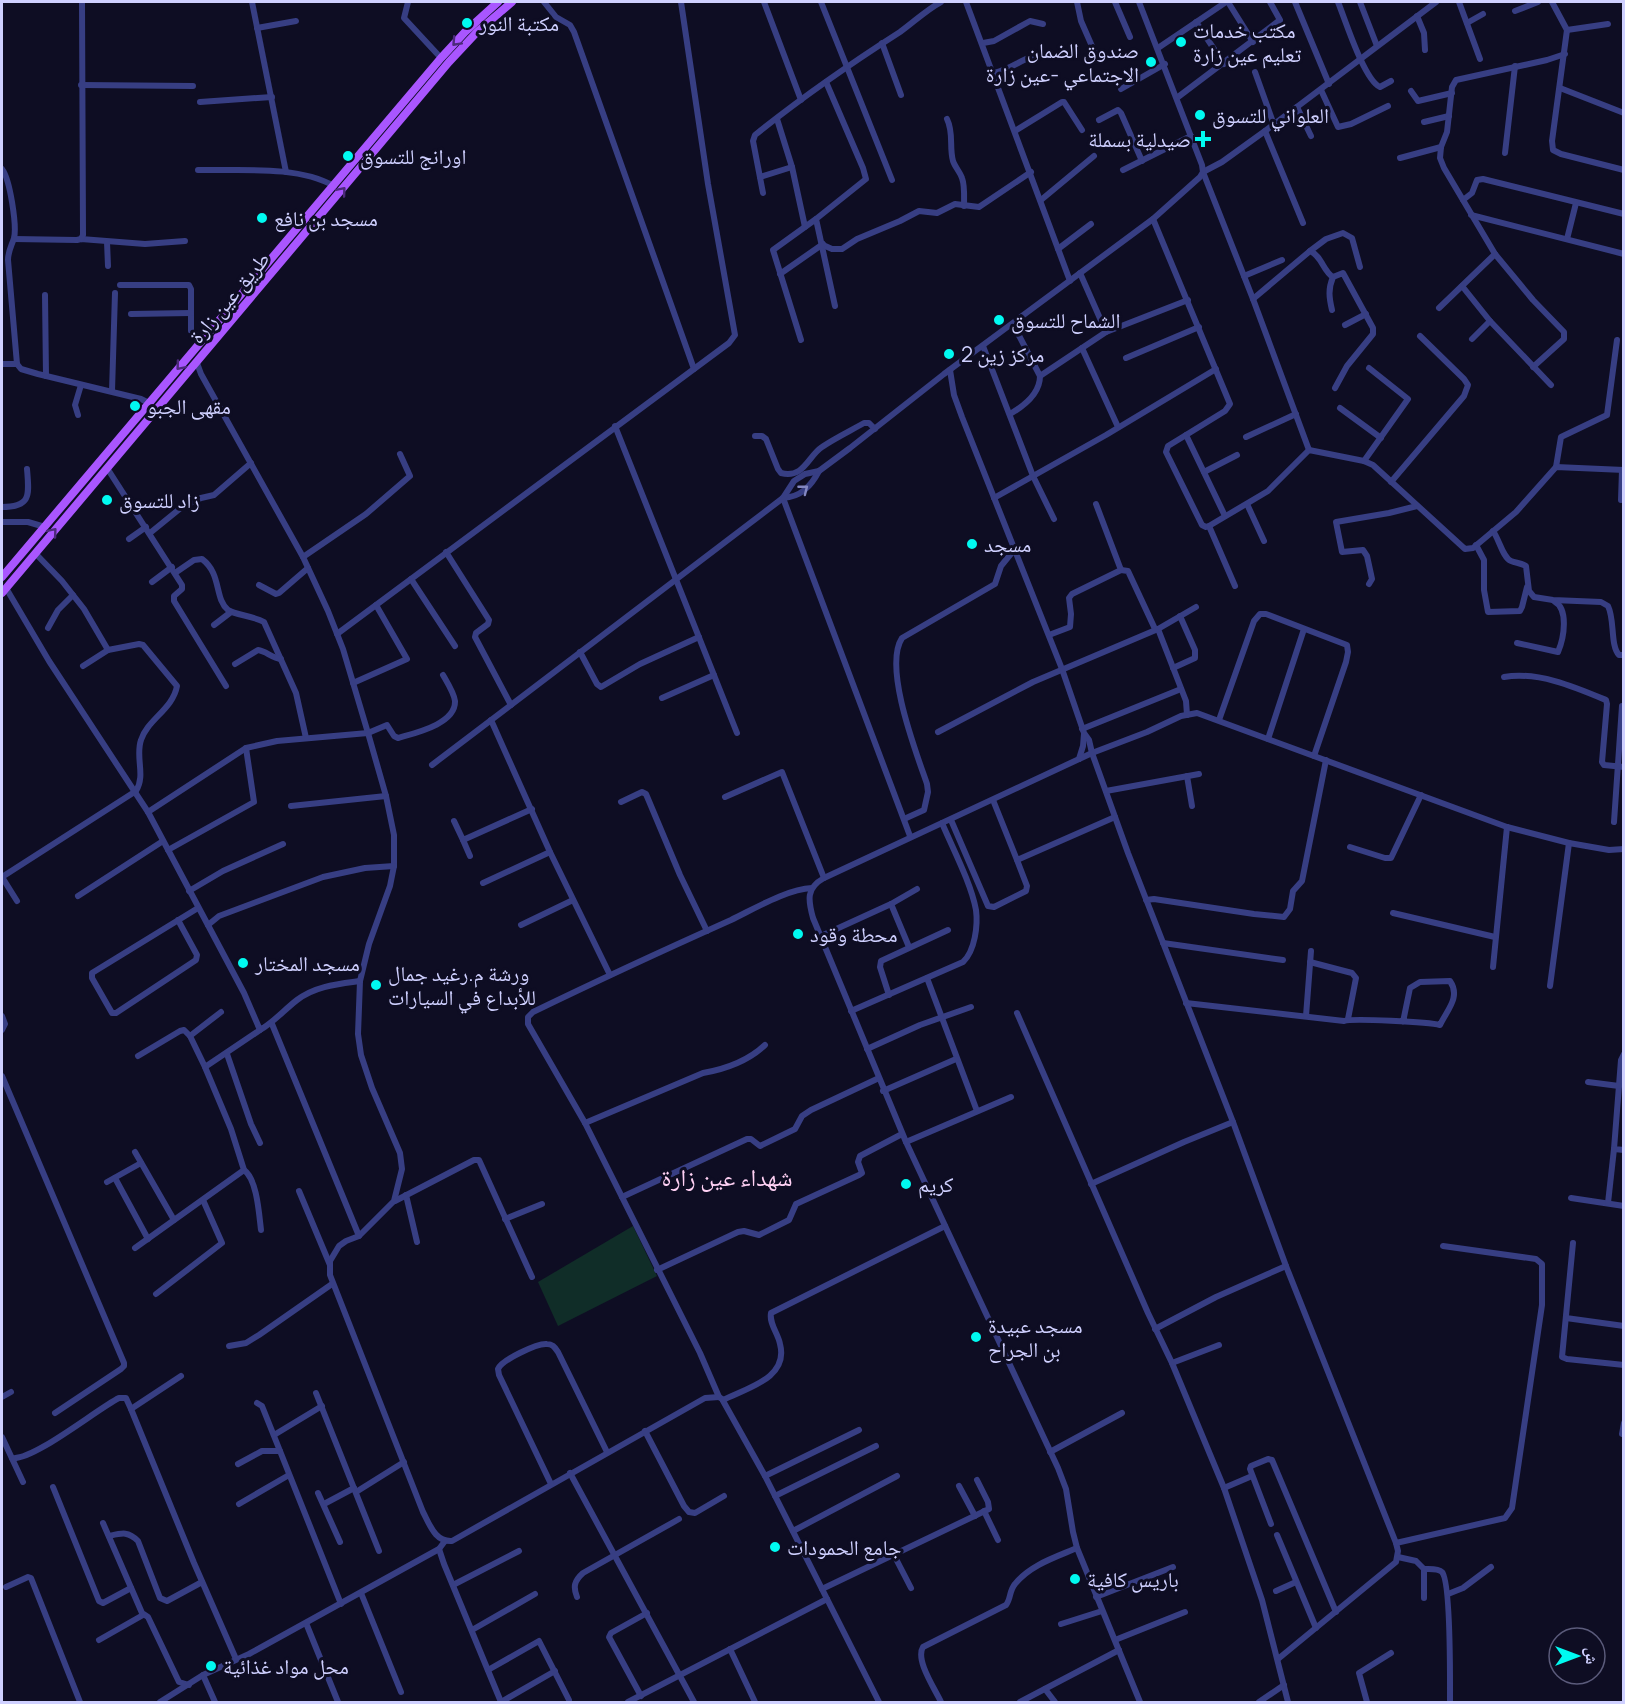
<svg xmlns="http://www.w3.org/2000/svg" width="1625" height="1704" font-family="Manrope,'Noto Naskh Arabic',sans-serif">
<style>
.green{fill:#102d28}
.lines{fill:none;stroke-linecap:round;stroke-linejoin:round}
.minor{stroke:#373e83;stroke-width:6}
.major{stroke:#a956ff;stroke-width:8}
.oneway{stroke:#4c2a7b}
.oneway2{stroke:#8387c1}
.poi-dot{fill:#00faf1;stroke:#0e0d23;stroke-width:2}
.labels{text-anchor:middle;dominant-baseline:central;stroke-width:6;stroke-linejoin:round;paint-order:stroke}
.poi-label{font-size:21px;fill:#cfd0ff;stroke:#0e0d23;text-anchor:start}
.street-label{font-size:21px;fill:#cfd0ff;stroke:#0e0d23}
.quarter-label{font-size:24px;fill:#ffd1f4;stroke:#0e0d23}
</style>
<rect width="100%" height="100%" fill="#0e0d23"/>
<path class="green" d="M633,1226L657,1276L558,1326L538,1282Z"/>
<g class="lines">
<g class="minor">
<path d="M252,2L286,172"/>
<path d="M408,2L404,18L441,58"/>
<path d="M544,2L556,17L570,25L574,32L694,369"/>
<path d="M764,2L801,100"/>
<path d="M821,2L892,180"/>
<path d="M966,2L1070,281"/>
<path d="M1077,2L1081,21L1095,53"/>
<path d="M1115,2L1130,37"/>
<path d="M1228,2L1253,42"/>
<path d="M1295,2L1329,84"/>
<path d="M1338,2C1345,19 1364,80 1380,87L1391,81"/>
<path d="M1360,2L1377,46"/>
<path d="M1459,2L1480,59"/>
<path d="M1552,2L1567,30L1552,141L1553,150L1561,154L1624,170"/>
<path d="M1515,11L1538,2"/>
<path d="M1417,16L1424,33L1425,50"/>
<path d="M1196,22L1224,64"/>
<path d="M1467,23L1483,14"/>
<path d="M257,28L296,21"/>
<path d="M1567,30L1608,24"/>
<path d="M882,43L901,95"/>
<path d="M983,43L994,41L1030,21L1043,24"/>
<path d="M1158,48L1226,2"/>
<path d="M1255,72L1274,125"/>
<path d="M994,73C1014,69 1029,52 1050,53"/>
<path d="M826,82L863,168L866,179L816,219L835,306"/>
<path d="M81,85L193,86"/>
<path d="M1560,88L1624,113"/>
<path d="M1121,89L1165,64"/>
<path d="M1321,90L1338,127L1351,124L1388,106"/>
<path d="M1411,91L1418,101L1452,93"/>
<path d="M1178,97L1280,20L1270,2"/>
<path d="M200,102L272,97"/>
<path d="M1297,107L1311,136"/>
<path d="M777,119L792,167L805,227"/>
<path d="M947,119C954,133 949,147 953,161C955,167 960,172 962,178C965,186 964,197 964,206"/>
<path d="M1099,120L1118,110L1121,113L1142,161"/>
<path d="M1424,122L1449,116"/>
<path d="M1015,131L1062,102H1064L1082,130"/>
<path d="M1265,131L1303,223"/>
<path d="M1505,153L1515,66"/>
<path d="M1400,158L1441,147"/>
<path d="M2,169C10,179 17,226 14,238C12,245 8,251 8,260L17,364L21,369L38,374L141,399L149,403"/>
<path d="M198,170C240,171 297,165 334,186"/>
<path d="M1123,170L1191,136"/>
<path d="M760,177L792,167"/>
<path d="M763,193L753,141L755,135C801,98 850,64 900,32C914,22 926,10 941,2"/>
<path d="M1041,200L1094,156"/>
<path d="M1463,200L1472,193L1477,180L1483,179L1624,214"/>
<path d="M1471,215L1624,254"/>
<path d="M1153,219L1230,404L1225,411L1186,435L1225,516"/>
<path d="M14,239L77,240L81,239L145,244L185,241"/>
<path d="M81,239L83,235L82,2"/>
<path d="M1567,239L1576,203"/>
<path d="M107,242L108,266"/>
<path d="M823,245L832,249H842L857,239L900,221L919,211L937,213L955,204L979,207L1031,172"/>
<path d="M1058,249L1091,224"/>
<path d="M1310,251L1326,239L1343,233L1352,238L1360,267"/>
<path d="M1080,273L1106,332L1188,300"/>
<path d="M780,274L823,244"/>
<path d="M1244,276L1282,260"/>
<path d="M120,285H189L191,289V331L202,340"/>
<path d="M1462,286L1490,321L1551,385"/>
<path d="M45,295L46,376"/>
<path d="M1253,299L1310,251C1322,256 1323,271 1333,277"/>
<path d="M1439,308L1495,254"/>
<path d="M1332,310C1329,297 1328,289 1333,277L1343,273L1373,328V334L1347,366L1335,388"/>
<path d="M131,314L191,313"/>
<path d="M1013,324L1040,376L1106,332"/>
<path d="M1345,325L1366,314"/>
<path d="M1472,339L1490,321"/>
<path d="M801,340L773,250L816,219"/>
<path d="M983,346L1033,476L1054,519"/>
<path d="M1082,348L1118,427"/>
<path d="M1126,358L1199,327"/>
<path d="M197,363L201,374L303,557L328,611L343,649L368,733L386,796L394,835V866L390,886L369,944L360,981L358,1034L361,1055L372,1088L400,1153L402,1169L394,1201L359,1236L346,1241L339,1246L330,1261V1275L423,1512C430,1525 435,1542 452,1541L705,1398L719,1397"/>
<path d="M2,364H17"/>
<path d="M1533,367L1564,339V332L1533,300L1495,254L1444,168L1440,158L1441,147L1447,132L1452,87L1456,80L1547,60L1565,54"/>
<path d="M950,370L954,395L962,417L1062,669L1084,733L1089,740L1092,753L1128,853L1233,1122L1286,1266L1396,1543L1398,1551L1396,1562L1278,1659"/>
<path d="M112,391L115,293"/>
<path d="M1340,408L1381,438"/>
<path d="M1010,414C1024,406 1040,393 1040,376"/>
<path d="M78,415L75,405L81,385"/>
<path d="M615,426L737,733"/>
<path d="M1186,435L1168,446L1166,452L1202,525L1206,527L1209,526"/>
<path d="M755,436H762L766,439L778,469L781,473C804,479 808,456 822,447C835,438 850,431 864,423H869L875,429"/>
<path d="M1246,437L1296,414"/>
<path d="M1309,450L1253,299L1203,172L1222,162L1265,131L1436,2"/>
<path d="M1364,461L1408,399L1369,368"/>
<path d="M1556,467L1561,437L1607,415L1617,340"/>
<path d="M107,468L182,585V589L174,596V601L226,686"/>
<path d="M1204,472L1237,455"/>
<path d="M1391,482L1464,396L1468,385L1464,379L1420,336"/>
<path d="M783,498L910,836"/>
<path d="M783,498C801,497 811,486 819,471"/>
<path d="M994,498L1106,435L1216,369"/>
<path d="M1621,500L1622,470"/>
<path d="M1096,504L1121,570"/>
<path d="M1247,504L1264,541"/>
<path d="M2,507C32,507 29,494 27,469"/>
<path d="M2,522H28L45,527"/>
<path d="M1493,531C1499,539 1503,558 1511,561C1516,563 1521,563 1526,566L1529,591L1534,597L1553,600L1601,602L1608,606C1615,620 1610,645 1619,655H1624"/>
<path d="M150,533L182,507L201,498L214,495L251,463"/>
<path d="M129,539L146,527"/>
<path d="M1476,545L1484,560V590L1488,612L1520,611L1522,607L1527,587"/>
<path d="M446,552L489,620L488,624L476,633L475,637L511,705"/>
<path d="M303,557L366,514L410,476L400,454"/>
<path d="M175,573L194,560L202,559C222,574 214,598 228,610C235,615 254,616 264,622L296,693L306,738"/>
<path d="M411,579L455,646"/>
<path d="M152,582L172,567"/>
<path d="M1369,584L1372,579L1367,556L1363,550L1342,552L1336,522L1389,513L1417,506"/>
<path d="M259,585L276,594L279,593L308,568"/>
<path d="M1235,586L1209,526L1268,491L1309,450L1364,461L1373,465L1465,549L1473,548L1516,512L1556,467L1624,470"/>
<path d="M6,588L49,661L148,812L244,993L260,1030C274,1022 284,1010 297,1000C315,986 338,984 360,981"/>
<path d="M214,625L231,612"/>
<path d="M48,628L58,610L73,595"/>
<path d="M1158,629L1186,701L1187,715"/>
<path d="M337,634L729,343L735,335L708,184L681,2"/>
<path d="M1049,635L1070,627L1071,614L1069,598L1072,594L1121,570L1128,571L1155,629"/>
<path d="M1517,643L1558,652C1564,638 1569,609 1554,601"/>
<path d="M580,652L597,684L601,687L640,664L699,637"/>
<path d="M235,664L258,650C266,651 272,658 281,659"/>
<path d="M83,666L108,650"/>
<path d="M1173,668L1195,658V650L1180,616"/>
<path d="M1504,677C1538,671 1575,687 1606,700L1607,704L1602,762L1604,765L1624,767"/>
<path d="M353,683L407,659L376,605"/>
<path d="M662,698L714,675"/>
<path d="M491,720L550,852L610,975"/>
<path d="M1219,720L1254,621L1260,614H1266L1347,645L1348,652L1346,662L1314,756"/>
<path d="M1082,729L1181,689"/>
<path d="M938,732L1033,682L1158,629L1196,607"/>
<path d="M1268,739L1304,629"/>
<path d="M1079,759L1083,746L1084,734"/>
<path d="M432,765L783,498L794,481L805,474L819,471L850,448L944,374L1153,219L1200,177L1203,172L1202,165L1139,2"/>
<path d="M1187,776L1192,806"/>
<path d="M1106,791L1199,774"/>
<path d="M725,797L782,772L824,878"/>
<path d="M993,800L1017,860L1115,817"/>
<path d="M621,802L642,792L646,794L680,875L707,931"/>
<path d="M291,806L386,796"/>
<path d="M148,812L246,748L277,741L368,733L387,725L394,736L398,738C415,733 456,724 455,701C454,693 447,682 443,675"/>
<path d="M904,819L924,810L928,792L927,784C916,752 883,667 902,638L995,584L1001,566L1014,550"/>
<path d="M951,820L988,906L994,907L1026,891L1027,886L1017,860"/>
<path d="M454,821L463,840L532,809"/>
<path d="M1614,822L1622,706"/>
<path d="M463,840L470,856"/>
<path d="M1350,847L1385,858H1391L1421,795"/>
<path d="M168,850L254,802L246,748"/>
<path d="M2,877L136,791C146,775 135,757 141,740C147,720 173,709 177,686L143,645L139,644L108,650L84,609L62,581L35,553"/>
<path d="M2,877L17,901"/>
<path d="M483,883L550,852"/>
<path d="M812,888C787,889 754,909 731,920C664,950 599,980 533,1012L528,1017V1024L585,1123L700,1353L719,1397L722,1399L765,1476L879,1702"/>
<path d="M189,891L223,871L283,844"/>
<path d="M78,896L163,841"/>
<path d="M1146,900L1154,899L1254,914L1284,917L1290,909L1293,891L1302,881L1326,760"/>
<path d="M891,904L909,947"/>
<path d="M1393,913L1495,937"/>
<path d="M178,920L197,955L196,960L116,1013H112L92,978V973L198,908"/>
<path d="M208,925L219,916L323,877L365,868L394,866"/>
<path d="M521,925L573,900"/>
<path d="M821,936L891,904L917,889"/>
<path d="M1163,943L1283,960"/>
<path d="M1310,962L1352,973L1356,978L1348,1019"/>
<path d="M1493,967L1507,827"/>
<path d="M927,978L977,1111"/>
<path d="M1550,986L1569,843"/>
<path d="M889,995L880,967L881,961L948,930"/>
<path d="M1186,1003L1344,1021C1352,1018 1429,1022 1440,1025C1447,1010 1461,997 1450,981L1420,982L1410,988L1403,1022"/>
<path d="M851,1011L963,962C975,951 978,925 976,910C971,883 953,849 942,823"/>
<path d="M1017,1013L1148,1313L1172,1363L1224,1488L1262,1600L1288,1702"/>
<path d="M2,1016L5,1024L2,1030"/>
<path d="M1306,1016L1311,951"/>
<path d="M272,1024L359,1236"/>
<path d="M190,1036L221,1012"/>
<path d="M867,1049L920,1025L971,1007"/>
<path d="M227,1054L251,1124L260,1143"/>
<path d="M1624,1054L1621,1060L1614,1149L1624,1150"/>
<path d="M138,1056L180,1031L184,1030L190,1036L205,1067L260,1030"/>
<path d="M2,1076L124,1363V1366L121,1369L55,1413"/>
<path d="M1588,1082L1619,1086"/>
<path d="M883,1091L956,1059"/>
<path d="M585,1123L703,1073C726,1069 748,1061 765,1045"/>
<path d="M906,1142L1011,1097"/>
<path d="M135,1152L174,1220"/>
<path d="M244,1170C257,1179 259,1214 261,1230"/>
<path d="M115,1178L148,1239"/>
<path d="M107,1182L141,1163"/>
<path d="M1091,1184L1184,1142L1233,1122"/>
<path d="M299,1191L330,1265"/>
<path d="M406,1195L417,1242"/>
<path d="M622,1197L747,1139H751L760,1146L795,1129L802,1116L811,1110L879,1078"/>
<path d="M1571,1198L1624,1206"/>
<path d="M395,1201L474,1160H479L532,1277"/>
<path d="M1608,1203L1614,1149"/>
<path d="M505,1219L542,1204"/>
<path d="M1573,1243L1562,1357L1567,1359L1624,1365"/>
<path d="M135,1248L244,1170L231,1129L205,1067"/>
<path d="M657,1270L738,1232L744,1231L759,1235L789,1220L796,1204L859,1175L862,1173L858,1162L860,1156L902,1134"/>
<path d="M156,1294L222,1243L203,1200"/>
<path d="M1566,1318L1624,1326"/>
<path d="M1155,1329L1216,1297L1286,1266"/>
<path d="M229,1346L246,1343L259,1335L332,1284"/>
<path d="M1172,1363L1219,1345"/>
<path d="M181,1376L131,1409L194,1563L236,1659"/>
<path d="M316,1393L379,1551"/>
<path d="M2,1397L11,1392"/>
<path d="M723,1400C747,1388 789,1378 780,1344C778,1333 769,1324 771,1313L945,1226"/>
<path d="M257,1403L262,1406L280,1451"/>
<path d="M645,1431L684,1506L689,1512L695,1513L724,1496"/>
<path d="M1622,1434L1624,1423"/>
<path d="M274,1435L322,1406"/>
<path d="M2,1437L23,1482"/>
<path d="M1050,1452L1122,1413"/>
<path d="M12,1458C33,1461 97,1409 119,1398H126L131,1409"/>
<path d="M238,1464L262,1451H280L341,1604"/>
<path d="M570,1473L694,1702"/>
<path d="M765,1476L859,1430"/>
<path d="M551,1484L499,1375L498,1369C502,1360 537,1343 547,1344C553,1344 555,1348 558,1352L607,1452"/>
<path d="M959,1486L975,1516"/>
<path d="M53,1487L99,1601L103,1603L131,1588"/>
<path d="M1224,1488L1252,1476"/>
<path d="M356,1492L404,1462"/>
<path d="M318,1493L340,1542"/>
<path d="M775,1496L876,1446"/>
<path d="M239,1504L289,1475"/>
<path d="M324,1504L354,1488"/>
<path d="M984,1511L998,1540"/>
<path d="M103,1523L142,1613L148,1617L179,1682L189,1685"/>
<path d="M1271,1524L1250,1469L1251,1466L1268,1459L1272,1460L1336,1612"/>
<path d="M793,1531L897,1476"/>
<path d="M1277,1535L1316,1628"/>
<path d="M109,1536C122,1533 128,1531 138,1541L160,1598L167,1601L202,1582"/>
<path d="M1396,1543L1505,1518L1512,1508L1542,1305V1264L1536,1259L1443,1246"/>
<path d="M439,1549L444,1564L501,1702"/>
<path d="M894,1555L911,1588"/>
<path d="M1398,1557L1416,1561L1424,1569V1598"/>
<path d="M1424,1569C1429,1569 1438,1568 1442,1572C1451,1582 1450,1683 1450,1702"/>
<path d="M453,1585L519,1551"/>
<path d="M6,1587L28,1577L31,1578L80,1702"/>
<path d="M822,1589L989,1509L988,1502L977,1480"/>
<path d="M1276,1591L1296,1582"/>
<path d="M361,1593L401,1692"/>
<path d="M1448,1594L1463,1588L1491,1567"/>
<path d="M577,1597C573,1587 574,1581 583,1573L679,1519"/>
<path d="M1096,1597L1173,1567"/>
<path d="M306,1623L338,1702"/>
<path d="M1061,1624L1102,1611"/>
<path d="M472,1630L535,1594"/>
<path d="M99,1640L143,1615"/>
<path d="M1115,1640L1185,1612"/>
<path d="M730,1649L755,1702"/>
<path d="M488,1670L539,1641L569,1700"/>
<path d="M203,1675L215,1702"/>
<path d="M1045,1689L1055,1702"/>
<path d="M641,1696L609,1637L611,1633L647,1613"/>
<path d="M160,1702L203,1675L249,1654L439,1549L445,1541"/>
<path d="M501,1702L555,1671"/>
<path d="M628,1702L827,1599"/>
<path d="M941,1702C935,1689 915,1660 923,1647L1006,1605C1011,1599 1009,1591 1015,1584C1030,1565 1056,1557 1077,1548"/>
<path d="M1020,1702L1119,1650"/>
<path d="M1140,1702L1077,1548L1073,1532L1066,1489L1058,1468L906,1142L813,918C808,900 806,888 824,878L1092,753L1147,732L1181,716L1197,713L1507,827L1569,843L1609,850L1624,849"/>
<path d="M1259,1702L1284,1685"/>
<path d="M1367,1702L1359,1673L1391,1653"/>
</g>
<g class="major">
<path d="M2,577L441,58L465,32L498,2"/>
<path d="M2,593L449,62L477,32L512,2"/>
</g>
</g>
<defs><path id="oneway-chevron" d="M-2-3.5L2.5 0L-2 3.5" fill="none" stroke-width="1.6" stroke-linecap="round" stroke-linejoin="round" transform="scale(1.5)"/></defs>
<g class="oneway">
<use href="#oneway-chevron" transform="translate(456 42) rotate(133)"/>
<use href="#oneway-chevron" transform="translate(342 191) rotate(-50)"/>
<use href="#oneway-chevron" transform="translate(180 366) rotate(130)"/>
<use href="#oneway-chevron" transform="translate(53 532) rotate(-50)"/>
</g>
<use class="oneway2" href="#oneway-chevron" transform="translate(804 489) rotate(-38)"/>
<g class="poi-dot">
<circle cx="467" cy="23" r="6"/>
<circle cx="1181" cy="42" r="6"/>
<circle cx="1151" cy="62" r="6"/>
<circle cx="1200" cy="115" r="6"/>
<path d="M1200 130h6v6h6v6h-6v6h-6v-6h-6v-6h6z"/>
<circle cx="348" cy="156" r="6"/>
<circle cx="262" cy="218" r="6"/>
<circle cx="999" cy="320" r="6"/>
<circle cx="949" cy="354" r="6"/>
<circle cx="135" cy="406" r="6"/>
<circle cx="107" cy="500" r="6"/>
<circle cx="972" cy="544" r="6"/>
<circle cx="798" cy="934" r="6"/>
<circle cx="243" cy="963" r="6"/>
<circle cx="376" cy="985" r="6"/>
<circle cx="906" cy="1184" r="6"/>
<circle cx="976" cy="1337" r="6"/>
<circle cx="775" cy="1547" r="6"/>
<circle cx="1075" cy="1579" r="6"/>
<circle cx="211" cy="1666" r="6"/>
</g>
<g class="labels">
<g class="poi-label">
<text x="479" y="23">مكتبة النور</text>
<text x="1193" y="30">مكتب خدمات<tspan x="1193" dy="24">تعليم عين زارة</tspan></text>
<text x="1139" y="50" text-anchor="end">صندوق الضمان<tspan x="1139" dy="24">الاجتماعي -عين زارة</tspan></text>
<text x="1212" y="115">العلواني للتسوق</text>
<text x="1191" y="139" text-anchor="end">صيدلية بسملة</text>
<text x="360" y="156">اورانج للتسوق</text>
<text x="274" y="218">مسجد بن نافع</text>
<text x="1011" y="320">الشماح للتسوق</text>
<text x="961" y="354">مركز زين 2</text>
<text x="147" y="406">مقهى الجبو</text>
<text x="119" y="500">زاد للتسوق</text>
<text x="984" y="544">مسجد</text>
<text x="810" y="934">محطة وقود</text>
<text x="255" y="963">مسجد المختار</text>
<text x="388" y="973">ورشة م.رغيد جمال<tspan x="388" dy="24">للأبداع في السيارات</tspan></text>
<text x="918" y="1184">كريم</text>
<text x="988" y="1325">مسجد عبيدة<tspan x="988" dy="24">بن الجراح</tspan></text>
<text x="787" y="1547">جامع الحمودات</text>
<text x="1087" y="1579">باريس كافية</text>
<text x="223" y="1666">محل مواد غذائية</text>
</g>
<g class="street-label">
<text transform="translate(229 297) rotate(-50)">طريق عين زارة</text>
</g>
<g class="quarter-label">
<text x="727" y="1176">شهداء عين زارة</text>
</g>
</g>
<rect width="1625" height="1704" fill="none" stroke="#cfd0ff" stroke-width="6"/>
<g transform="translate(1577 1656) rotate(90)"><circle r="28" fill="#0e0d23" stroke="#5b5b7b" stroke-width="1.5"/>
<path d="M0-4.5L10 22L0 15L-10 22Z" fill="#00faf1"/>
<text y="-9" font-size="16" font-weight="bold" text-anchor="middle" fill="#cfd0ff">ش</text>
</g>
</svg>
